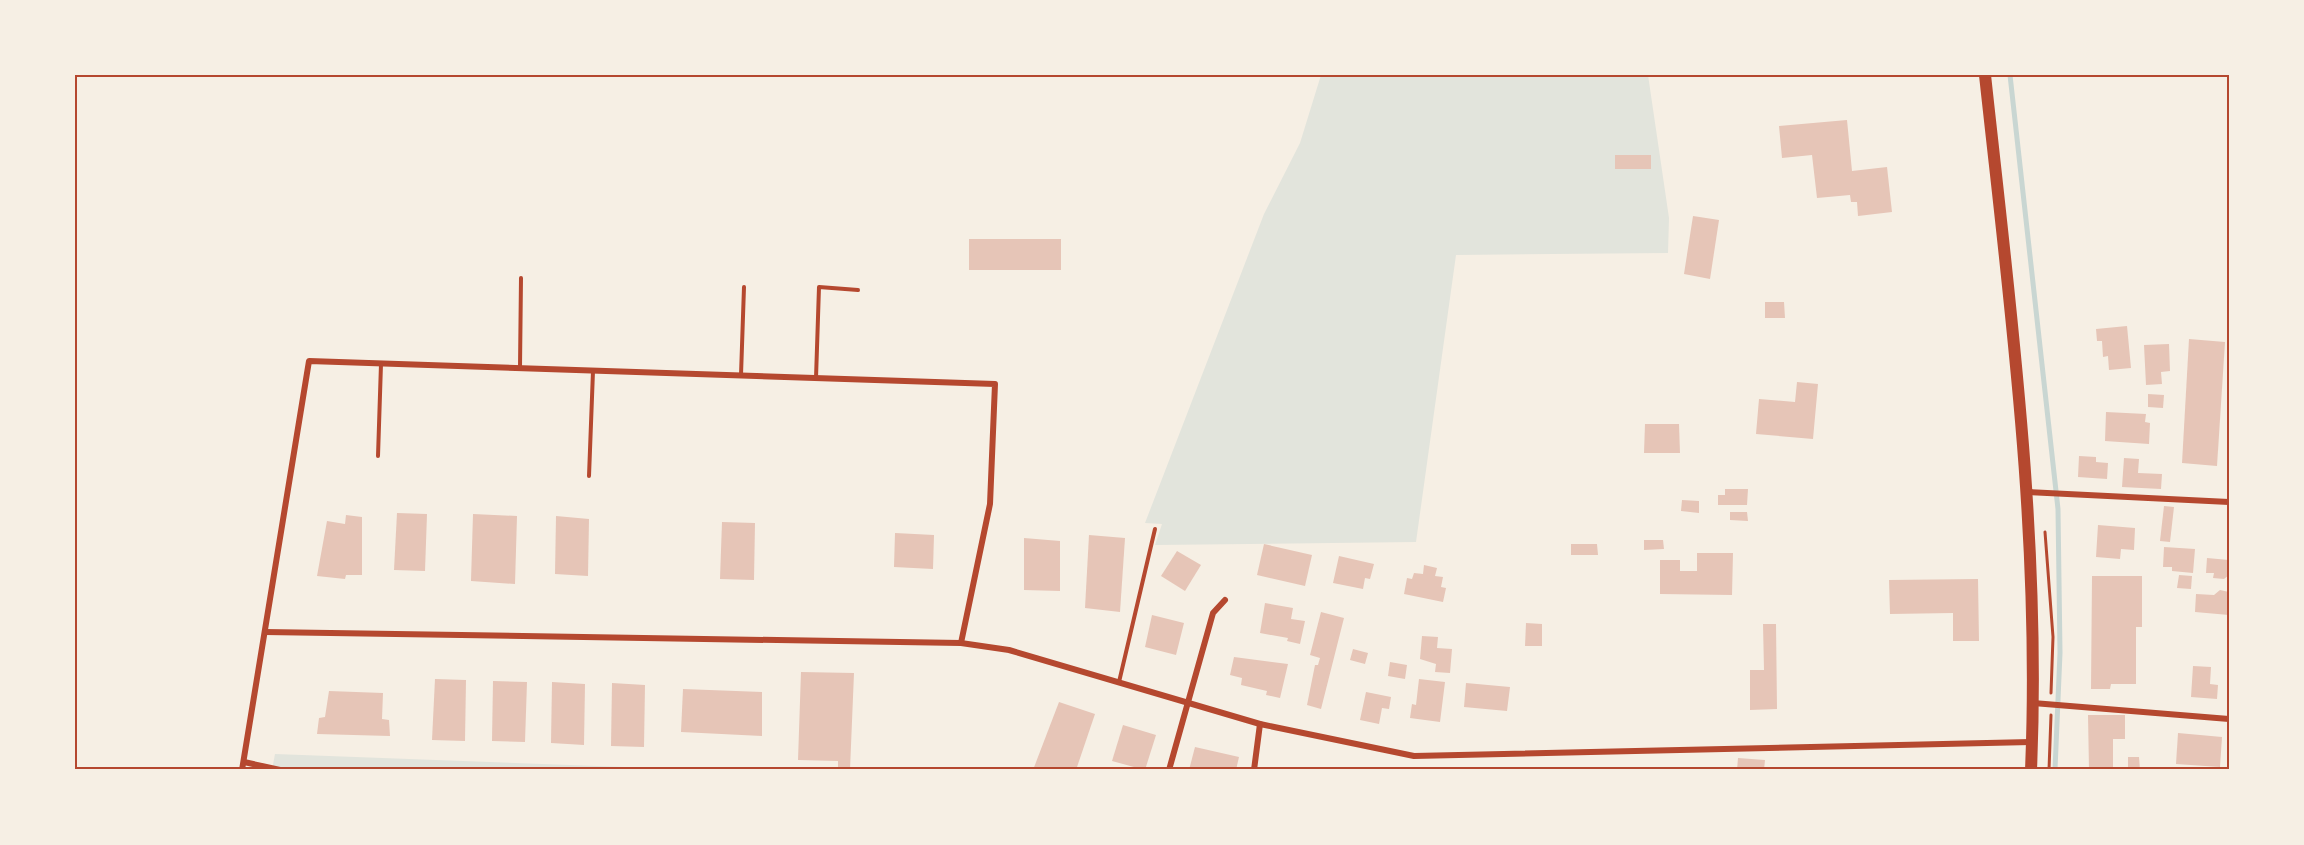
<svg xmlns="http://www.w3.org/2000/svg" width="2304" height="845" font-family="Raleway,sans-serif">
<style>
.green{fill:#e2e4dc}
.lines{fill:none;stroke-linecap:round;stroke-linejoin:round}
.stream{stroke:#c9d6d2;stroke-width:5}
.building{fill:#e6c5b7}
.path{stroke:#b5482f;stroke-width:3}
.service{stroke:#b5482f;stroke-width:4}
.minor{stroke:#b5482f;stroke-width:6}
.primary{stroke:#b5482f;stroke-width:12}
.neatline{fill:none;stroke:#b5482f;stroke-width:2}
</style>
<rect width="100%" height="100%" fill="#f6efe4"/>
<g class="green">
<path d="M1321,75H1648L1669,218L1668,253L1456,255L1416,542L1155,545L1162,524L1145,523L1264,214L1300,143Z"/>
<path d="M275,754L707,770H272Z"/>
</g>
<g class="lines">
<path class="stream" d="M2010,75L2058,509L2060,653L2055,770"/>
</g>
<g class="building">
<path d="M1847,120L1852,171L1887,167L1892,212L1858,216L1857,202H1851L1850,195L1817,198L1812,155L1782,158L1779,126Z"/>
<rect x="1615" y="155" width="36" height="14"/>
<path d="M1693,216L1719,220L1710,279L1684,274Z"/>
<rect x="969" y="239" width="92" height="31"/>
<path d="M1765,302H1784L1785,318H1765Z"/>
<path d="M2127,326L2131,368L2109,370L2108,356L2103,357L2102,341H2097L2096,329Z"/>
<path d="M2189,339L2225,342L2217,466L2182,463Z"/>
<path d="M2169,344L2170,371L2161,372L2162,384L2146,385L2144,345Z"/>
<path d="M1797,382L1818,384L1813,439L1756,434L1759,399L1795,402Z"/>
<path d="M2148,394L2164,395L2163,408L2148,407Z"/>
<path d="M2106,412L2146,414L2145,422L2150,423L2149,444L2105,441Z"/>
<path d="M1645,424H1679L1680,453H1644Z"/>
<path d="M2079,456L2096,457V462L2108,463L2107,479L2078,477Z"/>
<path d="M2124,458L2139,459L2138,473L2162,474L2161,489L2122,487Z"/>
<path d="M1725,489H1748L1747,505H1718V495H1725Z"/>
<path d="M1682,500L1699,501V513L1681,511Z"/>
<path d="M2164,506L2174,507L2170,542L2160,541Z"/>
<path d="M1730,512H1747L1748,521L1730,520Z"/>
<path d="M397,513L427,514L425,571L394,570Z"/>
<path d="M473,514L517,516L515,584L471,581Z"/>
<path d="M346,515L362,517V575H346L345,579L317,576L327,521L345,524Z"/>
<path d="M556,516L589,519L588,576L555,574Z"/>
<path d="M722,522L755,523L754,580L720,579Z"/>
<path d="M2098,525L2135,528L2134,550L2121,549L2120,559L2096,557Z"/>
<path d="M895,533L934,535L933,569L894,567Z"/>
<path d="M1089,535L1125,538L1120,612L1085,608Z"/>
<path d="M1024,538L1060,541V591L1024,590Z"/>
<path d="M1644,540H1663L1664,549L1644,550Z"/>
<path d="M1264,544L1312,555L1305,586L1257,575Z"/>
<path d="M1571,544H1597L1598,555H1571Z"/>
<path d="M2164,547L2195,549L2193,573L2172,571V567H2163Z"/>
<path d="M1177,551L1201,565L1185,591L1161,576Z"/>
<path d="M1697,553H1733L1732,595L1660,594V560H1680V571H1697Z"/>
<path d="M1339,556L1374,564L1370,579L1365,578L1363,589L1333,583Z"/>
<path d="M2207,558L2229,560V575L2224,579L2213,578L2214,573H2206Z"/>
<path d="M1424,565L1437,568L1435,576L1443,577L1441,587L1446,588L1443,602L1404,594L1407,578L1412,579L1414,573L1423,574Z"/>
<path d="M2179,575L2192,576L2191,589L2177,588Z"/>
<path d="M2092,576H2142V627H2136V684H2111L2110,689H2091Z"/>
<path d="M1978,579L1979,641H1953V613L1890,614L1889,580Z"/>
<path d="M2220,590L2229,592V615L2195,612L2196,594L2214,595Z"/>
<path d="M1265,603L1293,608L1291,619L1305,621L1300,644L1287,641L1288,638L1260,633Z"/>
<path d="M1321,612L1344,618L1321,709L1307,705L1315,665H1318L1320,658L1310,655Z"/>
<path d="M1152,615L1184,623L1176,655L1145,647Z"/>
<path d="M1526,623L1542,624V646H1525Z"/>
<path d="M1763,624H1776L1777,709L1750,710V670H1764Z"/>
<path d="M1422,636L1438,637L1437,648L1452,649L1450,673L1435,672L1436,664L1420,659Z"/>
<path d="M1353,649L1368,653L1365,664L1350,660Z"/>
<path d="M1234,657L1288,664L1280,698L1266,695L1267,691L1241,685L1242,678L1230,675Z"/>
<path d="M1390,662L1407,665L1405,679L1388,676Z"/>
<path d="M2193,666L2211,667L2210,684L2218,685L2217,699L2191,697Z"/>
<path d="M801,672L854,673L850,770H838V761L798,760Z"/>
<path d="M435,679L466,680L465,741L432,740Z"/>
<path d="M1419,679L1445,682L1440,722L1410,718L1412,704L1416,705Z"/>
<path d="M493,681L527,682L525,742L492,741Z"/>
<path d="M552,682L585,684L584,745L551,743Z"/>
<path d="M612,683L645,685L644,747L611,746Z"/>
<path d="M1466,683L1510,687L1507,711L1464,707Z"/>
<path d="M683,689L762,692V736L681,732Z"/>
<path d="M329,691L383,693L382,719L389,720L390,736L317,734L319,718L325,717Z"/>
<path d="M1366,692L1391,697L1389,709L1382,708L1379,724L1360,720Z"/>
<path d="M1059,702L1095,714L1076,770H1033Z"/>
<path d="M2088,715H2125V739H2113V770H2089Z"/>
<path d="M1123,725L1156,735L1145,770L1112,761Z"/>
<path d="M2178,733L2222,737L2220,767L2176,764Z"/>
<path d="M1195,747L1239,757L1236,770H1189Z"/>
<path d="M2128,757H2139L2140,770H2128Z"/>
<path d="M1738,758L1765,760L1764,770H1737Z"/>
</g>
<g class="lines">
<g class="path">
<path d="M2045,532L2053,637L2051,693"/>
<path d="M2049,770L2051,715"/>
</g>
<g class="service">
<path d="M520,367L521,278"/>
<path d="M741,375L744,287"/>
<path d="M816,378L819,287L858,290"/>
<path d="M378,456L381,364"/>
<path d="M589,476L593,371"/>
<path d="M1119,682L1155,529"/>
</g>
<g class="minor">
<path d="M2027,492L2229,502"/>
<path d="M265,632L961,643L1009,650L1260,724L1414,756L2031,742"/>
<path d="M2033,703L2229,719"/>
<path d="M244,762L280,770"/>
<path d="M242,770L309,361L995,384L990,504L961,643"/>
<path d="M1169,770L1213,613L1225,600"/>
<path d="M1254,770L1260,724"/>
</g>
<path class="primary" d="M1985,75C2010,306 2041,537 2031,770"/>
</g>
<rect width="2304" height="845" fill="none" stroke="#f6efe4" stroke-width="153"/>
<rect x="76" y="76" width="2152" height="692" class="neatline"/>
</svg>
